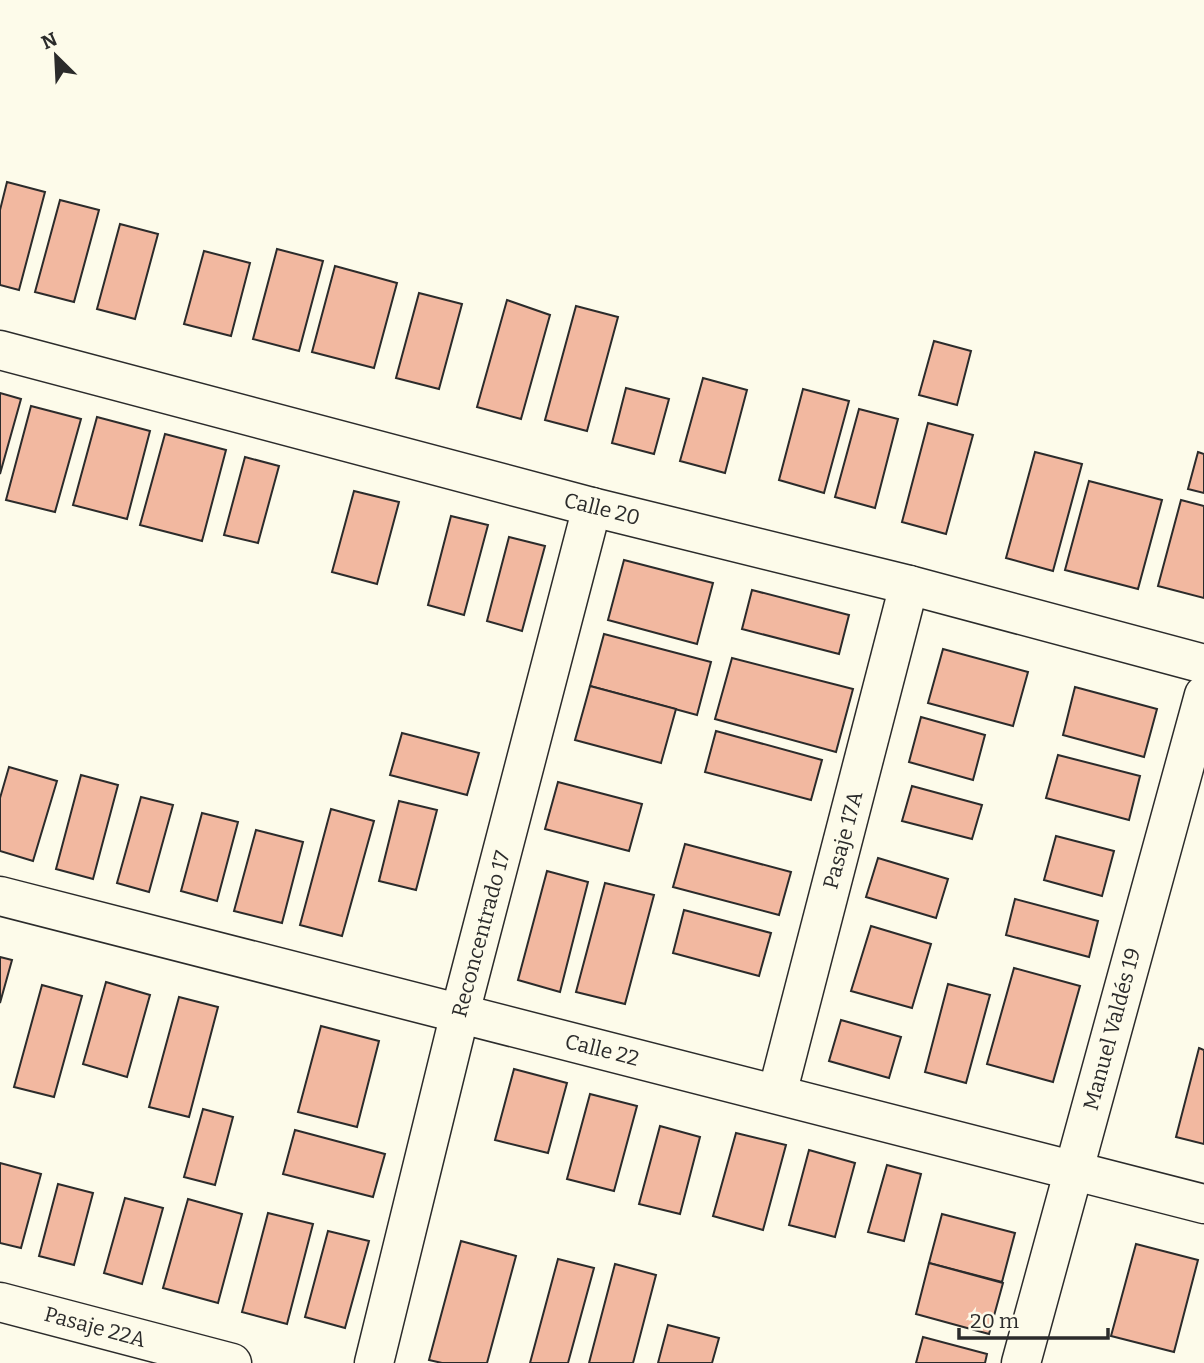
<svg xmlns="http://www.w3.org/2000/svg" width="1204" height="1363" font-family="Bitter,serif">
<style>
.building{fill:#f2b8a0;stroke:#2b2b2b;stroke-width:2}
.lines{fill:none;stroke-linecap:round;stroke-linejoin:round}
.street-casing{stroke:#2b2b2b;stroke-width:41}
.secondary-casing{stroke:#2b2b2b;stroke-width:41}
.street{stroke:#fdfbea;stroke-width:38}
.secondary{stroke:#fdfbea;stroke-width:38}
.labels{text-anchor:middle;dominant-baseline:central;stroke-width:5;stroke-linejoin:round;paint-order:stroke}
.street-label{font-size:21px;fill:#2b2b2b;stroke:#fdfbea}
</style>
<rect width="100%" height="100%" fill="#fdfbea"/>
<g class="building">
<path d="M7,182L45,192L19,290L0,285V210Z"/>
<path d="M60,200L99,210L74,302L35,292Z"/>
<path d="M120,224L158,234L135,319L97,309Z"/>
<path d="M277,249L323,261L299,351L253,339Z"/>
<path d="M204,251L250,263L231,336L184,324Z"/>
<path d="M335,266L397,283L374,368L312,352Z"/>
<path d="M419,293L462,304L439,389L396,378Z"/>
<path d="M507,300L550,315L521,419L477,407Z"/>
<path d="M576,306L618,317L587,431L545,420Z"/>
<path d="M934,341L971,351L957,405L919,395Z"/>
<path d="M703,378L747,390L725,473L680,461Z"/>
<path d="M626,388L669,399L654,454L612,443Z"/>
<path d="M803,389L849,401L824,493L779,480Z"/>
<path d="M0,393L21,399L0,474Z"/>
<path d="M31,406L81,419L55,512L6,500Z"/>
<path d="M859,409L898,419L875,508L835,497Z"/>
<path d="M97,417L150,431L127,519L73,505Z"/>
<path d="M928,423L973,435L946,534L902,522Z"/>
<path d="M165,434L226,450L202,541L140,525Z"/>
<path d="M1035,452L1082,464L1053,571L1006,558Z"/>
<path d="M1198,452L1204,454V493L1188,489Z"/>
<path d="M245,457L279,466L258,543L224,535Z"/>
<path d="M1089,481L1162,500L1138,589L1065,570Z"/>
<path d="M354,491L399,502L377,584L332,572Z"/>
<path d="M1181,500L1204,506V598L1158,586Z"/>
<path d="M451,516L488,525L464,615L428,605Z"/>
<path d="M509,537L545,546L522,631L487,621Z"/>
<path d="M624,560L713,583L697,644L608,620Z"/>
<path d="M752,590L849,615L839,654L742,629Z"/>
<path d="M604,634L711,662L697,715L590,686Z"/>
<path d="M943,649L1028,672L1013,726L928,703Z"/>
<path d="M732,658L853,689L836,752L715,719Z"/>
<path d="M590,686L676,709L661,763L575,740Z"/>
<path d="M1075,687L1157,709L1144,757L1063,735Z"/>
<path d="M921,717L985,735L973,780L909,762Z"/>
<path d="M716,731L822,760L811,800L705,772Z"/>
<path d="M402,733L479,753L467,795L390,775Z"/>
<path d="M1058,755L1140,776L1129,820L1046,798Z"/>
<path d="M9,767L57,781L33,861L0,851V798Z"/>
<path d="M81,775L118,785L93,879L56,869Z"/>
<path d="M558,782L642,804L629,851L545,829Z"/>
<path d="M912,786L982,805L972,839L902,821Z"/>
<path d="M141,797L173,805L149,892L117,883Z"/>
<path d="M399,801L437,810L416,890L379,881Z"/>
<path d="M331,809L374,821L342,936L300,925Z"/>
<path d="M202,813L238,822L217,901L181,891Z"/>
<path d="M256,830L303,842L282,923L234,911Z"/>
<path d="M1056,836L1114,851L1102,896L1044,880Z"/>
<path d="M685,844L791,872L779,915L673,887Z"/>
<path d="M878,858L948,879L936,918L866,897Z"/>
<path d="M547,871L588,882L560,992L518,980Z"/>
<path d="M605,883L654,895L625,1004L576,992Z"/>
<path d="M1015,899L1098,921L1089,957L1006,935Z"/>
<path d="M684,910L771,933L759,976L673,953Z"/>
<path d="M871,926L931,944L912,1008L851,991Z"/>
<path d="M0,957L12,960L0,1003Z"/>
<path d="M1014,968L1080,986L1053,1082L987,1064Z"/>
<path d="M106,982L150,995L127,1077L83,1064Z"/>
<path d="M948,984L990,995L966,1083L925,1072Z"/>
<path d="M42,985L82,996L54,1097L14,1087Z"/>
<path d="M179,997L218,1007L189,1117L149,1107Z"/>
<path d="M841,1020L901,1037L889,1078L829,1061Z"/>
<path d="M321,1026L379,1041L357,1127L298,1112Z"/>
<path d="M1199,1048L1204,1050V1144L1176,1137Z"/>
<path d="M514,1069L567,1083L548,1153L495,1140Z"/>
<path d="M590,1094L637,1106L614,1191L567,1179Z"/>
<path d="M203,1109L233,1117L215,1185L184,1177Z"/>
<path d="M660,1126L700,1137L680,1214L639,1204Z"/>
<path d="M295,1130L385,1154L373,1197L283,1174Z"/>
<path d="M736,1133L786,1145L763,1230L713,1216Z"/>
<path d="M809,1150L855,1163L835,1237L789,1225Z"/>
<path d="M0,1163L41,1174L21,1248L0,1243Z"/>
<path d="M887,1165L921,1174L904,1241L868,1232Z"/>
<path d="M58,1184L93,1193L74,1265L39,1256Z"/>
<path d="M125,1198L163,1208L142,1284L104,1273Z"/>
<path d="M188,1199L242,1214L218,1303L163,1288Z"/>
<path d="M268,1213L313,1224L287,1324L242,1312Z"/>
<path d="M942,1214L1015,1233L1002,1282L929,1263Z"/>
<path d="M328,1231L369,1241L345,1328L305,1317Z"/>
<path d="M461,1241L516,1256L487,1363H442L429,1360Z"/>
<path d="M1136,1244L1198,1260L1174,1352L1111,1336Z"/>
<path d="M558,1259L594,1268L568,1363H530Z"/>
<path d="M929,1263L1003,1283L989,1334L916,1314Z"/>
<path d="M615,1264L656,1275L633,1363H589Z"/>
<path d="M668,1325L719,1338L712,1363H658Z"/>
<path d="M923,1337L987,1354L985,1363H916Z"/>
</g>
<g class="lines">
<defs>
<g id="street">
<path d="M0,896L1204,1204"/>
<path d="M777,1094L909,585"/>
<path d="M0,1302L232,1363"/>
<path d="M374,1363L460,1013L592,507"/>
<path d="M1021,1363L1204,695"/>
</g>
<path id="secondary" d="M0,350L592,507L909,585L1204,664"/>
</defs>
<use href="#street" class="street-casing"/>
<use href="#secondary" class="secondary-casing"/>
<use href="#street" class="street"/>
<use href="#secondary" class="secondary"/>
</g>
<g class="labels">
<g class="street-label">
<text transform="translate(602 509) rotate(14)">Calle 20</text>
<text transform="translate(843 840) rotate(-75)">Pasaje 17A</text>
<text transform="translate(481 934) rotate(-75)">Reconcentrado 17</text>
<text transform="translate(1112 1029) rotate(-75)">Manuel Valdés 19</text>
<text transform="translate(602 1050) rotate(14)">Calle 22</text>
<text transform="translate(95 1327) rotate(15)">Pasaje 22A</text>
</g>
</g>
<g transform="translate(56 56) rotate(336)" stroke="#fdfbea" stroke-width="5" paint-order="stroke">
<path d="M0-5L12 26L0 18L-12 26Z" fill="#2b2b2b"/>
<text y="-10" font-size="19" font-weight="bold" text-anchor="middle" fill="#2b2b2b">N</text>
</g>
<path d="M959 1328v10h149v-10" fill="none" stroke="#2b2b2b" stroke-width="3.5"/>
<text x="970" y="1328" font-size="21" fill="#2b2b2b" stroke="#fdfbea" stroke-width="5" paint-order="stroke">20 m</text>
</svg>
